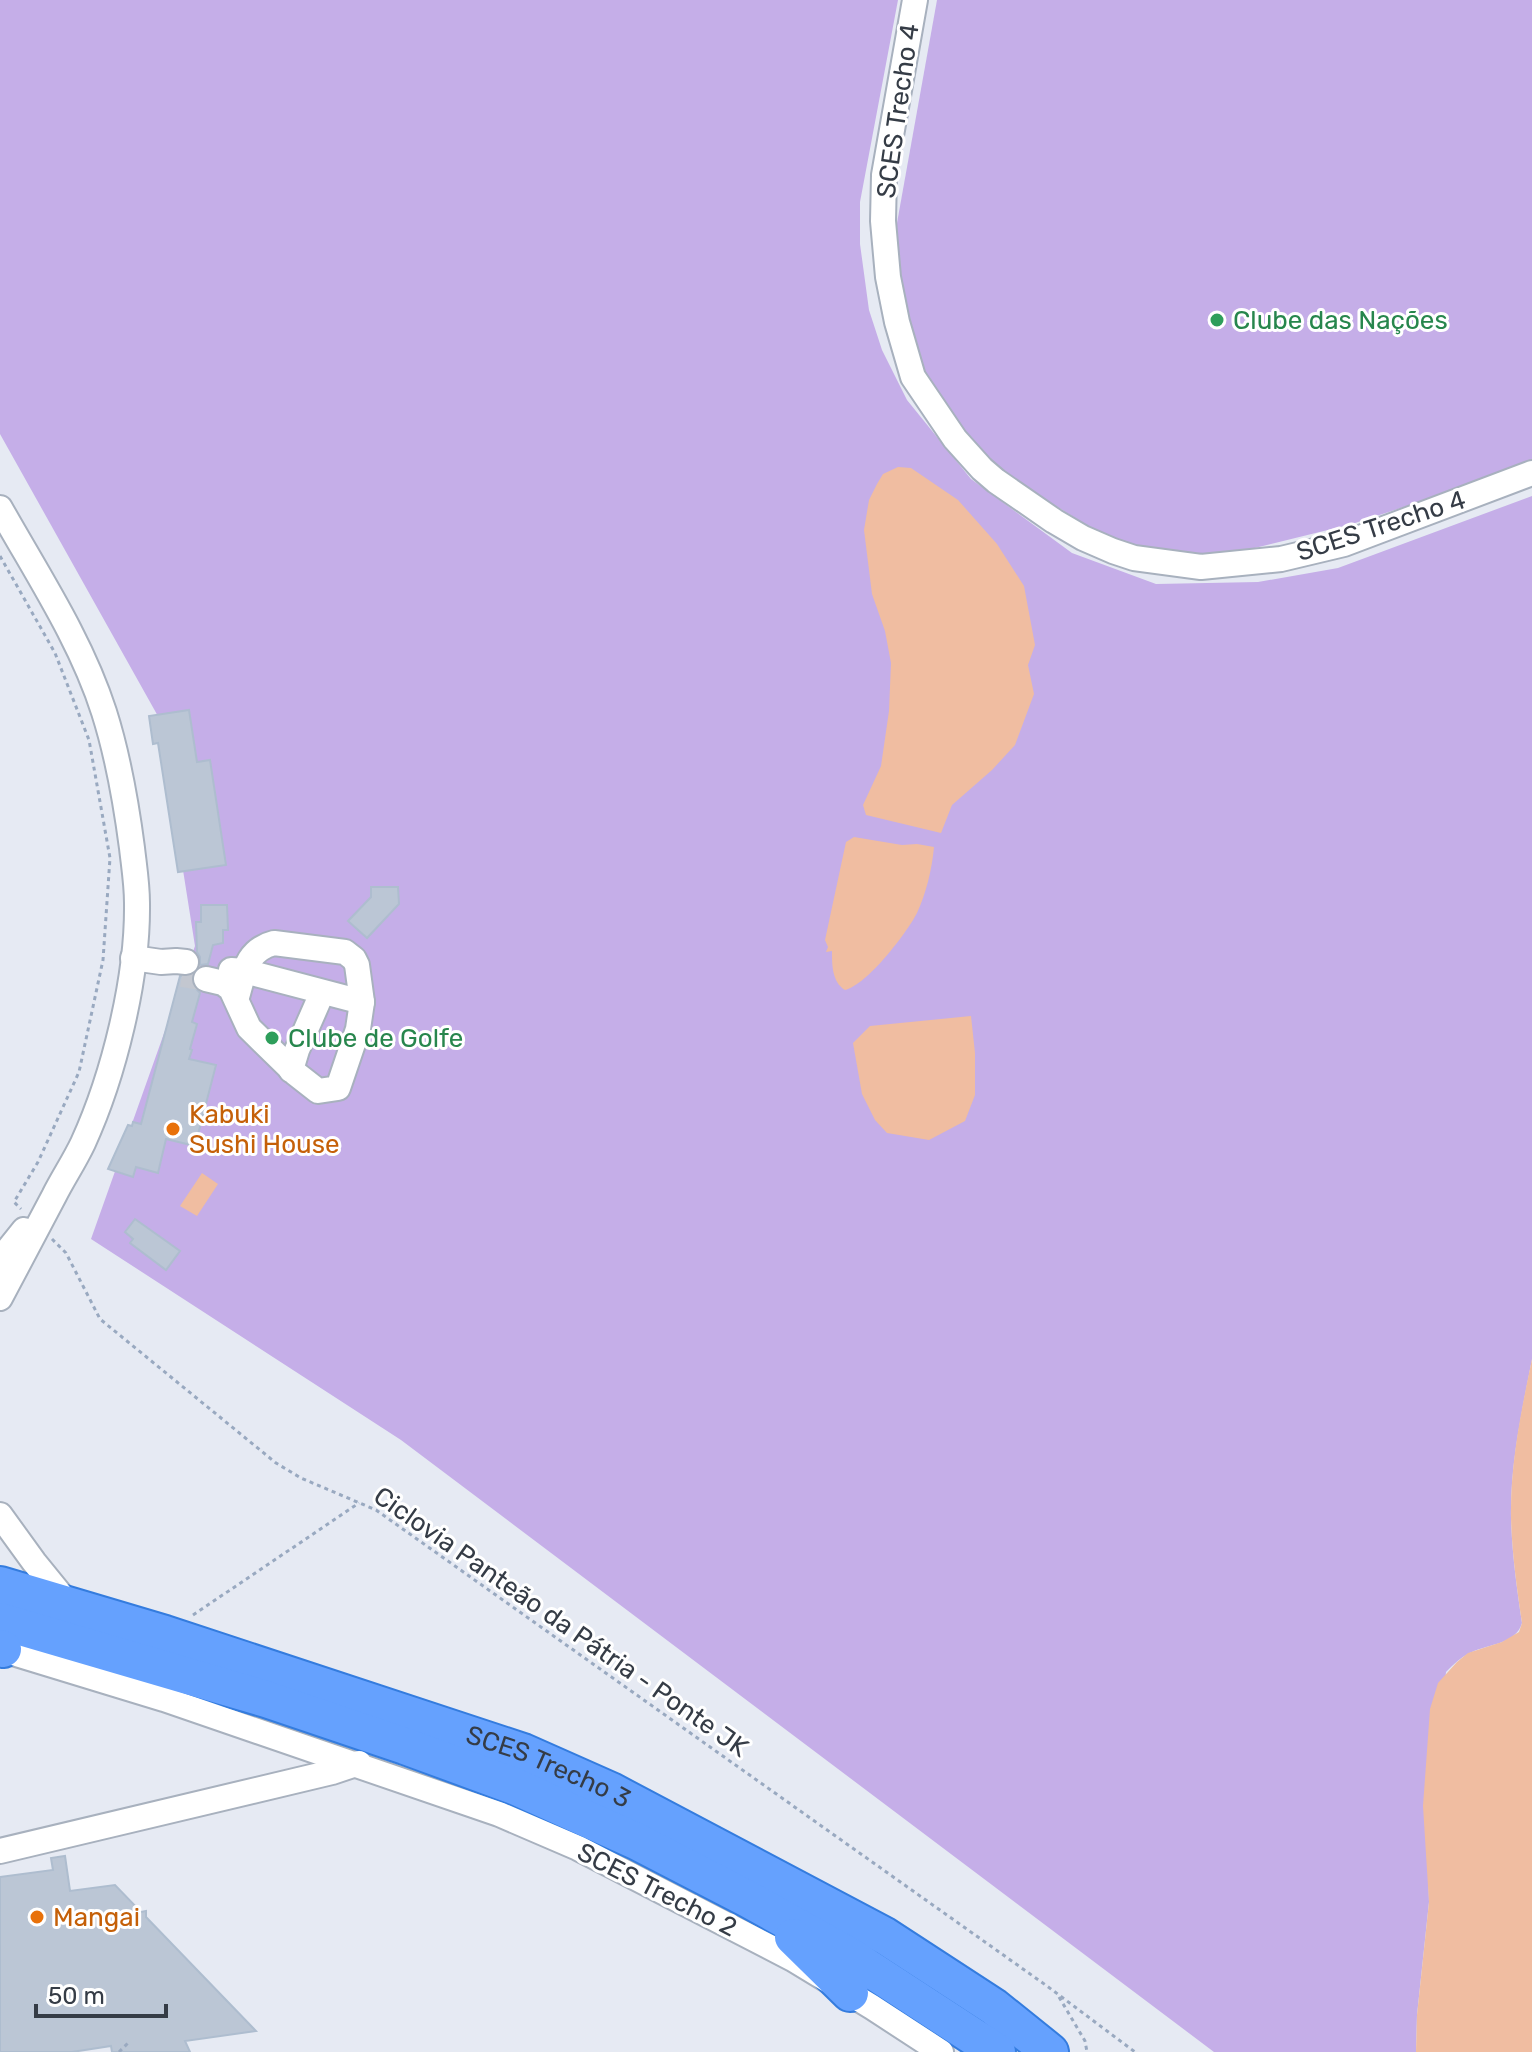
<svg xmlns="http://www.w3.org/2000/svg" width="1532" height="2052" font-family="Rubik,sans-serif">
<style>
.green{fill:#c5aee8}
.water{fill:#f0bda1}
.building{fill:#bbc6d5;stroke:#aebdcf;stroke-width:2}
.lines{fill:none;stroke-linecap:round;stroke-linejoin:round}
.minor-tunnel{stroke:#c3c7d0;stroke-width:24;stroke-dasharray:24 12;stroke-linecap:butt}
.minor-casing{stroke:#a8b1be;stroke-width:28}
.highway-casing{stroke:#347cde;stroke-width:40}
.path{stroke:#99a9c0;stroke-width:3;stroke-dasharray:4 4;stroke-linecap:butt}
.minor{stroke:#fff;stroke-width:24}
.highway{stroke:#65a1fe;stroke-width:36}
.leisure-dot{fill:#2e9e5b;stroke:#fff;stroke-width:3}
.food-dot{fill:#e8710a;stroke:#fff;stroke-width:3}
.labels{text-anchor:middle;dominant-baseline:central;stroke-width:6;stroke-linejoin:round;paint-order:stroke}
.street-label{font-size:26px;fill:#353c46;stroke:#fff}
.leisure-label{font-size:26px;fill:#27864d;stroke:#fff;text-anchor:start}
.food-label{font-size:26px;fill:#c56008;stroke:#fff;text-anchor:start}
</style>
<rect width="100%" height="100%" fill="#e6eaf3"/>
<g class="green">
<path d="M0,0H898L860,202V244L869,310L882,350L907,400L971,479L1072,553L1156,584L1258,582L1338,568L1532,496V1359C1522,1411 1510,1464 1511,1518C1512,1554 1517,1589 1522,1623C1516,1644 1489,1644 1472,1652C1462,1656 1454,1664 1446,1672L1428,1863L1429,1902L1417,2015L1416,2052H1214L401,1440L91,1239L195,946L159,718L0,434Z"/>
<path d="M937,0H1532V465L1352,524L1206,560L1109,539L995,468L915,377L890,262Z"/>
</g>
<g class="water">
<path d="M898,467L911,468L958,500L997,544L1024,586L1035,645L1028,665L1034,694L1015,745L992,770L952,805L941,833L866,815L863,805L881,766L889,711L891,663L885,631L872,594L864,530L869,500L877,484L883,474Z"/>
<path d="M854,837L902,845L917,844L934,847C932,869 926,894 917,913C906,934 867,985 845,990C832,982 832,965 832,951L826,952L828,947L825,940L846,842Z"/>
<path d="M971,1016L975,1053V1095L965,1121L929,1140L887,1133L875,1120L862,1094L853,1043L870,1026Z"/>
<path d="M202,1173L218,1184L197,1216L180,1206Z"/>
<path d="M1532,1359V2052H1416L1417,2015L1429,1902L1423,1806L1430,1709L1438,1683L1457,1662L1468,1653L1502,1642L1519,1632L1522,1623C1517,1589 1512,1554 1511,1518C1510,1465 1521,1411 1532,1359Z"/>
</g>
<g class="building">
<path d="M189,710L197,762L210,760L226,865L178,872L158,743L153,744L149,716Z"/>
<path d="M371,887H398L399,904L367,938L348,921L371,897Z"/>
<path d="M201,905H227L228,930H223V943L213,945L208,964L200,965V957L197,952L196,922H201Z"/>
<path d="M180,976H191L192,984L200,993L192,1022L197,1024L190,1049L192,1050L189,1059L216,1065L195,1146L166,1139L158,1173L136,1167L133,1177L108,1169L128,1125L132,1126L133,1122L141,1124Z"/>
<path d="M135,1219L180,1251L166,1270L130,1243L133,1239L125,1232Z"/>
<path d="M65,1856L70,1891L115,1885L141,1912L146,1911V1917L256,2031L185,2041L190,2052H112L111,2046L72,2052H0V1877L53,1870L51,1858Z"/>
</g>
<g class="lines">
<path class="minor-tunnel" d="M182,975L206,979"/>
<defs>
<g id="minor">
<path d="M915,0L884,175L883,221L888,277L897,322L913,377L955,439L982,469L996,481L1054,521L1083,538L1113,551L1134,558L1201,567L1281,559L1344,544L1532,473"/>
<path d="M0,508C37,574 81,640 104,712C118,756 126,802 132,848C134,866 137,884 137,903C138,978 114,1075 83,1143C74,1162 63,1178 54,1196C36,1230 18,1264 0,1298"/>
<path d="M133,958L161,962L176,961L186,962"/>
<path d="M231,970L244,971L362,1002"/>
<path d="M206,979L223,983L231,989L249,1028L295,1073L318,1091L338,1088L358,1029L362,1002L357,965L354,959L345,952L274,943C246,950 244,973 237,997"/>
<path d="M291,1070L297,1050L322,993"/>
<path d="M0,1260L24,1230"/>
<path d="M0,1515L34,1562L69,1605"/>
<path d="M0,1649L164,1699L499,1814L578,1848L793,1959L872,2007L941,2052"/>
<path d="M0,1851L332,1772L359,1763"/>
</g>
<g id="highway">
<path id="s1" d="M0,1585L165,1634L523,1752L611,1791L885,1936L994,2007L1050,2052"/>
<path d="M0,1621L266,1699L405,1746L514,1786L636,1841L748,1899L850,1956L997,2052"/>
<path d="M0,1648L3,1649"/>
<path d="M793,1937L850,1993"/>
</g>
</defs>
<use href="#minor" class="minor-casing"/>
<use href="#highway" class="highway-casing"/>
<g class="path">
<path d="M0,556L55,653L89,740L110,858L103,960L79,1072L38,1162L14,1202L21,1209"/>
<path d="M52,1239L66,1253L100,1319L276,1463L301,1478L376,1510L1047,1986L1135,2052"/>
<path d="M193,1615L359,1503"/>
<path d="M1059,1997L1085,2041L1087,2052"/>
<path d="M119,2052L128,2043"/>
</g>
<use href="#minor" class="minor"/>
<use href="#highway" class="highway"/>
</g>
<g class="leisure-dot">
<circle cx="1217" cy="320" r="8"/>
<circle cx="272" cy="1038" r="8"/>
</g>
<g class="food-dot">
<circle cx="173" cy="1129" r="8"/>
<circle cx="37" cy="1917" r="8"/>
</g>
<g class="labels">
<g class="street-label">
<text transform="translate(898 111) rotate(-82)">SCES Trecho 4</text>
<text transform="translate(1381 526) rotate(-18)">SCES Trecho 4</text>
<text transform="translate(561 1622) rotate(35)">Ciclovia Panteão da Pátria - Ponte JK</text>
<text stroke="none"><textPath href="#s1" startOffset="578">SCES Trecho 3</textPath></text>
<text transform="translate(657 1890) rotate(27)">SCES Trecho 2</text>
</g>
<g class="leisure-label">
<text x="1233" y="320">Clube das Nações</text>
<text x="288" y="1038">Clube de Golfe</text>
</g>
<g class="food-label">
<text x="189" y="1114">Kabuki<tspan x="189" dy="30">Sushi House</tspan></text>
<text x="53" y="1917">Mangai</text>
</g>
</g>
<path d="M36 2004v12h130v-12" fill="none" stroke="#353c46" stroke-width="4"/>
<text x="48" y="2004" font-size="24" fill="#353c46" stroke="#ffffff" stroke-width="6" paint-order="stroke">50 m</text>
</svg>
